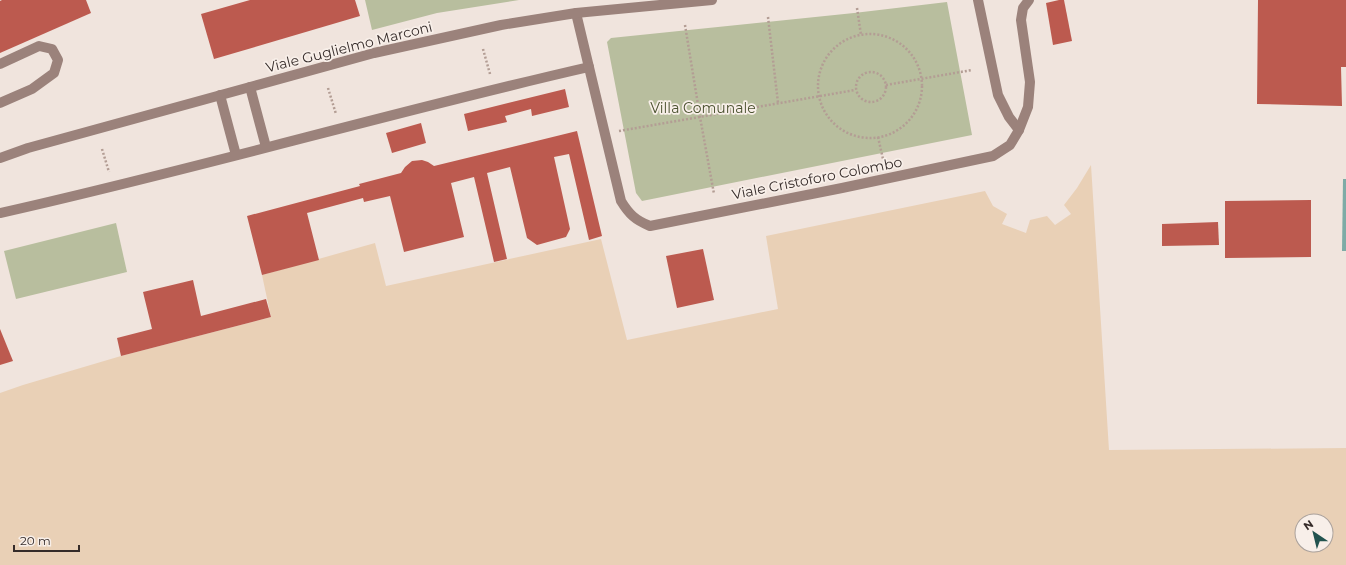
<svg xmlns="http://www.w3.org/2000/svg" width="1346" height="565" font-family="Montserrat,sans-serif">
<style>
.green{fill:#b8be9e}
.sand{fill:#e9d0b6;fill-rule:evenodd}
.water{fill:#7eaba6}
.building{fill:#bc5a4f}
.lines{fill:none;stroke-linecap:round;stroke-linejoin:round}
.path{stroke:#b39d94;stroke-width:2.5;stroke-dasharray:2 2;stroke-linecap:butt}
.secondary{stroke:#9b827b;stroke-width:10}
.labels{text-anchor:middle;dominant-baseline:central;stroke-width:3.5;stroke-linejoin:round;paint-order:stroke}
.street-label{font-size:14px;fill:#352b29;stroke:#f8efe9}
.park-label{font-size:14px;fill:#4a512f;stroke:#f8efe9}
</style>
<rect width="100%" height="100%" fill="#f0e4dd"/>
<g class="green">
<path d="M365,0H519L437,13L372,30Z"/>
<path d="M947,2L972,135L642,201L636,193L607,42L611,38L854,13Z"/>
<path d="M116,223L127,272L16,299L4,251Z"/>
</g>
<path class="sand" d="M1091,165L1109,450L1346,448V565H0V393L23,385L121,356L271,317L262,275L375,243L386,286L601,239L627,340L778,309L766,236L985,191L993,206L1007,214L1002,224L1026,233L1030,220L1047,216L1055,225L1071,214L1064,205L1077,188ZM1302,521H1326V545H1302Z"/>
<path class="water" d="M1343,179H1346V251H1342Z"/>
<g class="building">
<path d="M2,0H86L91,13L0,53V1Z"/>
<path d="M250,0H355L360,16L214,59L201,14Z"/>
<path d="M1059,0H1064L1072,41L1053,45L1046,3Z"/>
<path d="M1258,0H1346V67H1341L1342,106L1257,104Z"/>
<path d="M565,89L569,107L532,116L531,109L505,116L507,122L468,131L464,114Z"/>
<path d="M421,123L426,143L392,153L386,133Z"/>
<path d="M577,131L602,236L589,240L569,154L554,157L570,229L566,237L537,245L527,238L510,167L487,173L507,259L494,262L474,177L451,183L464,237L404,252L390,196L364,202L363,198L307,213L319,260L262,275L247,216L360,186L359,184L401,173L405,167L412,161L422,160L428,162L434,166Z"/>
<path d="M1311,200V257L1225,258V201Z"/>
<path d="M1218,222L1219,245L1162,246V224Z"/>
<path d="M703,249L714,300L677,308L666,256Z"/>
<path d="M193,280L201,316L266,299L271,317L121,356L117,338L152,329L143,292Z"/>
<path d="M0,329L13,361L0,365Z"/>
</g>
<g class="lines">
<g class="path">
<path d="M857,8L861,35"/>
<path d="M768,17L778,103"/>
<path d="M685,25L700,117L714,194"/>
<circle cx="870" cy="86" r="52"/>
<path d="M483,49L490,74"/>
<circle cx="871" cy="87" r="15"/>
<path d="M886,85L972,70"/>
<path d="M328,88L336,114"/>
<path d="M619,131L855,90"/>
<path d="M878,137L883,159"/>
<path d="M102,149L109,172"/>
</g>
<g class="secondary">
<path d="M978,0L998,95L1009,117L1019,130"/>
<path d="M576,13L621,201C629,214 635,220 650,226L842,188L993,156L1010,145L1019,130L1028,107L1030,82L1021,20L1023,8L1029,0"/>
<path d="M0,64L39,46L52,49L58,60L54,73L32,89L0,103"/>
<path d="M250,87L266,147"/>
<path d="M220,95L236,155"/>
<path d="M0,158L28,148L374,53L501,25L576,13L712,0"/>
<path d="M0,213C197,169 392,112 589,67"/>
</g>
</g>
<g class="labels">
<g class="street-label">
<text transform="translate(349 47) rotate(-14)">Viale Guglielmo Marconi</text>
<text transform="translate(817 178) rotate(-11)">Viale Cristoforo Colombo</text>
</g>
<g class="park-label">
<text x="703" y="108">Villa Comunale</text>
</g>
</g>
<g transform="translate(1314 533) rotate(325)"><circle r="19" fill="#f8efe9" stroke="#aaa19c"/>
<path d="M0-3L7 15L0 10L-7 15Z" fill="#22534f"/>
<text y="-6" font-size="11" font-weight="bold" text-anchor="middle" fill="#352b29">N</text>
</g>
<path d="M14 545v6h65v-6" fill="none" stroke="#352b29" stroke-width="2"/>
<text x="20" y="545" font-size="12" fill="#352b29" stroke="#f8efe9" stroke-width="3" paint-order="stroke">20 m</text>
</svg>
